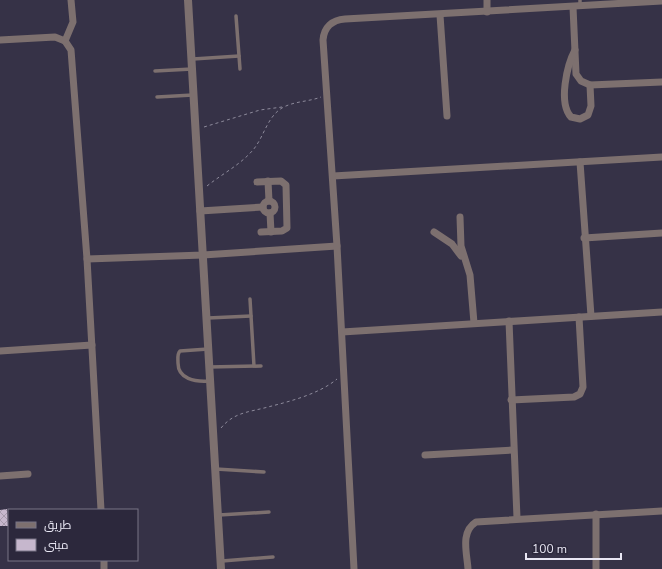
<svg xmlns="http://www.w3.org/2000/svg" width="662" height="569" font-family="'Nunito Sans',Cairo,sans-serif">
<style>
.building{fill:url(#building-cross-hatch)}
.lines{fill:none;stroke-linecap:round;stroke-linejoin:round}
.path{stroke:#8d8a9b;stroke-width:1;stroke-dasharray:3 3;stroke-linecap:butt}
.service{stroke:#7d706f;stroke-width:3.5}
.minor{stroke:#7d706f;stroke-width:7}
.tertiary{stroke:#7d706f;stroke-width:8}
</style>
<defs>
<pattern id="building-cross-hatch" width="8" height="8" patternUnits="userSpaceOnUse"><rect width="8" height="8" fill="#c6b7cd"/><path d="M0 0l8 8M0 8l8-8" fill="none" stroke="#a69aac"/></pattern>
</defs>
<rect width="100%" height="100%" fill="#363247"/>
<path class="building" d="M7,509L8,526H0V510Z"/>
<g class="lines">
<g class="path">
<path d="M204,127L260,110L282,107"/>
<path d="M207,186C222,174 240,165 253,150C264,137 267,117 282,108C294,101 308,102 321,97"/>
<path d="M221,428C234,412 250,412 268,407C291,401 319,394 337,379"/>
</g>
<g class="service">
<path d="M580,0V6"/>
<path d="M236,16L240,69"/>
<path d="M193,59L239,56"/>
<path d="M155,71L192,69"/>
<path d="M157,97L193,95"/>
<path d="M250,299L254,366"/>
<path d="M208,318L251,316"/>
<path d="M208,349L180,351C177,354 178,358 178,363C178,379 195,382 209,381"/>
<path d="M209,367L261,366"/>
<path d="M216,469L264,472"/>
<path d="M219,515L269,512"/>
<path d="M222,561L273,557"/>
</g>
<g class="minor">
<path d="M487,0V12"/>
<path d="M573,7L576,74L581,81L590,85L662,82"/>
<path d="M440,15L447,116"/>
<path d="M0,40L55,37L65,41L71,50L87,259L101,510"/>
<path d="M65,41L73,22L71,0"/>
<path d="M575,50C567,65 558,103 571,117L580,119L588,115L591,106L590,85"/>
<path d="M580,162L591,316"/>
<path d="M333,176L662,157"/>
<path d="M268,181L269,201"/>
<path d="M257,182L281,181L286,185L287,228L282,231L261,232"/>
<circle cx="269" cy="207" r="6"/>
<path d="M200,211L263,207"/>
<path d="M270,213L271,232"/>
<path d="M460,217L461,246L470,275L474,323"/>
<path d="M434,232L452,244L461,256"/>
<path d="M584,238L662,233"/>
<path d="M87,259L203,255L337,246"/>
<path d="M509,321L517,518"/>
<path d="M342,332L662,312"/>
<path d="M0,351L92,345"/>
<path d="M511,400L574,397L580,394L583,387L579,317"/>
<path d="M425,455L513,450"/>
<path d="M0,476L28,474"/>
<path d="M596,514V569"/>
<path d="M104,560V569"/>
<path d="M354,569L337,246L323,40C324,27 332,20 345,19L662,1"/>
<path d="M468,569C467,553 460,532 476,522L662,511"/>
</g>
<path class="tertiary" d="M188,0L221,569"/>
</g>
<rect x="8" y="509" width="130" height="52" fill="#2c283c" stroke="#787486"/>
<rect x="16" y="522" width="20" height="6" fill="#7d706f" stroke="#787486"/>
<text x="44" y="529" font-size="12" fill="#e9e7f4">طريق</text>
<rect x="16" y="539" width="20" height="12" fill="#c6b7cd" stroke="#787486"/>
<text x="44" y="549" font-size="12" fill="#e9e7f4">مبنى</text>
<path d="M526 553v6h95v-6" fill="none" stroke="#e9e7f4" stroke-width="2"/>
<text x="532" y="553" font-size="12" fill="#e9e7f4" stroke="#2c283c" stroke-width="3" paint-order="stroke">100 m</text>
</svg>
